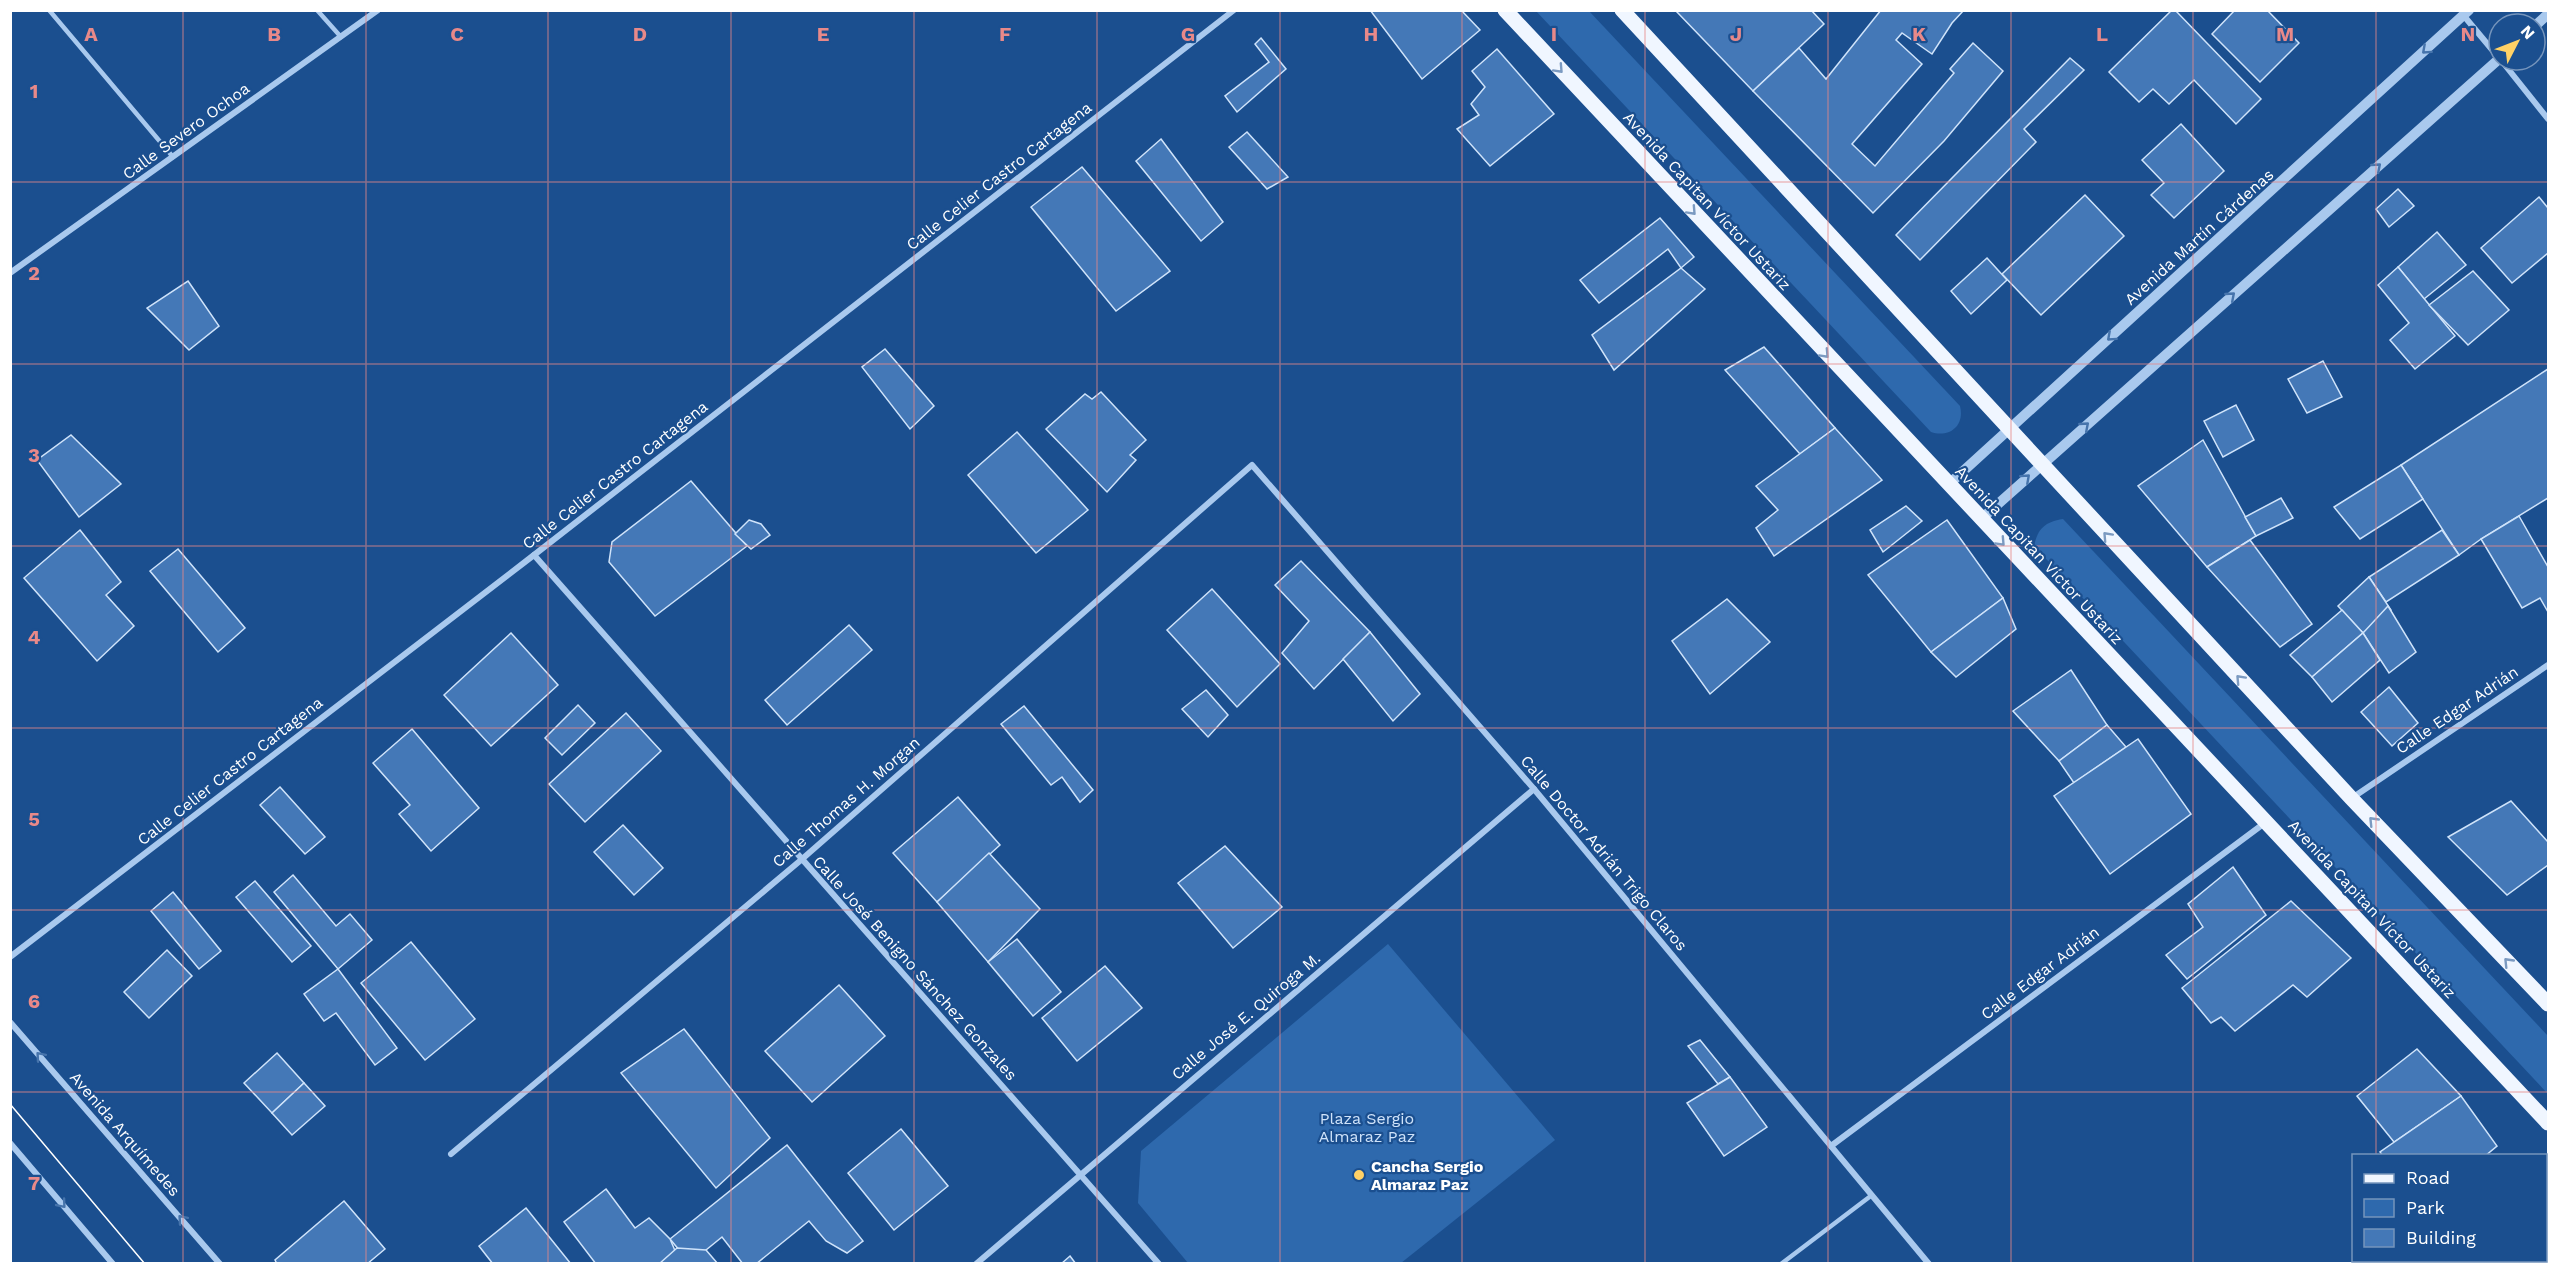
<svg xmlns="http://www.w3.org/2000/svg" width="2559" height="1274" font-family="'Work Sans',sans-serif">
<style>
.green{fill:#2e69ad}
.building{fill:#4478b7;stroke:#cfe3fa;stroke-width:1.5}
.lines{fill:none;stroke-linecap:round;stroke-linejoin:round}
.service{stroke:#a9c9ee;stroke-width:4.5}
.minor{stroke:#a9c9ee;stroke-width:6}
.tertiary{stroke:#a9c9ee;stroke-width:10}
.primary{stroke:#f0f6ff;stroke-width:15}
.tram{stroke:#fff;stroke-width:1.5}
.oneway{stroke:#4674ac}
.oneway2{stroke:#7b9ac1}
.grid{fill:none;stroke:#e88989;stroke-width:1.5;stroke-opacity:0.55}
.poi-dot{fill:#ffd166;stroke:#1b4f8f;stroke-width:2}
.labels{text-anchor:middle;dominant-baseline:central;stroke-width:4.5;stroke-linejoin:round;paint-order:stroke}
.street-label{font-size:16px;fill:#fff;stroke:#1b4f8f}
.park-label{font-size:16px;fill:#cfe3fa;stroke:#1b4f8f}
.poi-label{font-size:16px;font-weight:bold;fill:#fff;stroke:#1b4f8f;text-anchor:start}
.grid-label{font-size:20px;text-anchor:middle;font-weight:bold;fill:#e88989;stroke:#1b4f8f;stroke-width:4.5;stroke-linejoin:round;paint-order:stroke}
</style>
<rect width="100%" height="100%" fill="#1b4f8f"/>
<g class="green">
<path d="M1536,11H1589L1960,406C1965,426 1949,438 1931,432Z"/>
<path d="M2063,519L2548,1036V1094L2034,546C2038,528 2045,522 2063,519Z"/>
<path d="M1388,944L1555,1140L1401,1263H1188L1138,1203L1141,1151Z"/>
</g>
<g class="building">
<path d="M1370,10H1461L1480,30L1422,79Z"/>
<path d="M1811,10L1824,24L1753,91L1676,11Z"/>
<path d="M1881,10H1964L1952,23L1932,54L1902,33L1896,40L1922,64L1852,144L1875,166L1954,73L1950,69L1973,43L2003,71L1944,141L1873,213L1753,91L1799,48L1826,79Z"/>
<path d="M2172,10H2175L2261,99L2236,124L2194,80L2169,104L2153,89L2139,102L2109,72Z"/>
<path d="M2235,10H2267L2299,43L2260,82L2212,34Z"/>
<path d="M1261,38L1286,69L1237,112L1225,96L1269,62L1255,44Z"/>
<path d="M1497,49L1554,114L1490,166L1457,129L1479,115L1471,104L1485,87L1472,71Z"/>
<path d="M2070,58L2084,70L2024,129L2036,142L1920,260L1896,235Z"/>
<path d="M2181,124L2224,171L2174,218L2151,195L2164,183L2142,160Z"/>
<path d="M1247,132L1288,177L1267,189L1229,147Z"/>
<path d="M1161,139L1223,222L1201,241L1136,161Z"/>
<path d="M1082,167L1170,271L1116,311L1031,207Z"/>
<path d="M2398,189L2414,206L2389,227L2376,209Z"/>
<path d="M2085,195L2124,236L2041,315L2002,274Z"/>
<path d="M2539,197L2548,208V253L2512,283L2481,248Z"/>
<path d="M1660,218L1694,257L1681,268L1668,249L1599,303L1580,280Z"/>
<path d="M2437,232L2466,265L2424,299L2398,267Z"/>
<path d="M1987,258L2007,280L1971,314L1951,291Z"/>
<path d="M2398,267L2455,336L2415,369L2390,340L2409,323L2378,285Z"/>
<path d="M1681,268L1705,289L1614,370L1592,335Z"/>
<path d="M2473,271L2509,310L2468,345L2429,305Z"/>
<path d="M188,281L219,326L189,350L147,308Z"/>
<path d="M1764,347L1835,428L1800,454L1725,370Z"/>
<path d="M885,349L934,406L910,429L862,367Z"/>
<path d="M2323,361L2342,397L2307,413L2288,379Z"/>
<path d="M2548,369V498L2481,539L2459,555L2401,465Z"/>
<path d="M1101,392L1146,440L1130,455L1136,460L1107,492L1046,429L1085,394L1092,399Z"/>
<path d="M2236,405L2254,440L2223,457L2204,421Z"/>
<path d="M1835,428L1882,480L1774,556L1756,528L1778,510L1756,486Z"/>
<path d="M1017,432L1088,510L1036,553L968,475Z"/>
<path d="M71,435L121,484L79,517L37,460Z"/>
<path d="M2203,440L2256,536L2207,567L2138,486Z"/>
<path d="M2401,465L2423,499L2360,539L2334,507Z"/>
<path d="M691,481L747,546L655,616L609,562L612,542Z"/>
<path d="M2281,498L2293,518L2256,536L2245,517Z"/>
<path d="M1906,506L1922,521L1883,552L1870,530Z"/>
<path d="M2519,516L2548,567V612L2540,598L2522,608L2481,539Z"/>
<path d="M749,520L761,524L770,535L751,549L735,534Z"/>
<path d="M1947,520L2003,598L1931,652L1868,575Z"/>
<path d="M80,530L121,582L106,595L134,626L97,661L24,578Z"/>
<path d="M2442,530L2459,555L2386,602L2369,577Z"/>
<path d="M2250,540L2312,624L2280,647L2207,567Z"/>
<path d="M178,549L245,628L218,652L150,571Z"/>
<path d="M1301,561L1370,632L1314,689L1282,653L1309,621L1275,585Z"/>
<path d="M2369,577L2391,610L2363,633L2338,606Z"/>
<path d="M1212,589L1280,664L1237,707L1167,630Z"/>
<path d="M2003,598L2016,629L1956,677L1931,652Z"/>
<path d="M1727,599L1770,642L1710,694L1672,641Z"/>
<path d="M2388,606L2416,652L2389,673L2363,633Z"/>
<path d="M2342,610L2363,633L2312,677L2290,655Z"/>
<path d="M849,625L872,650L787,725L765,700Z"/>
<path d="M1370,632L1420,694L1393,721L1343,659Z"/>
<path d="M511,633L558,685L491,746L444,695Z"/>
<path d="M2363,633L2380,660L2332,702L2312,677Z"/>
<path d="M2071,670L2107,725L2059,761L2013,711Z"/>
<path d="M2389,687L2418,723L2392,746L2361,712Z"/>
<path d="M1206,690L1228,715L1208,737L1182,709Z"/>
<path d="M578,705L595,723L562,755L545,738Z"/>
<path d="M1024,706L1093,790L1080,802L1062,777L1051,785L1001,724Z"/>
<path d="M626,713L661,751L585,822L549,784Z"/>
<path d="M2107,725L2126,747L2074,783L2059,761Z"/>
<path d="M412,729L479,808L431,851L399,814L410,805L373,763Z"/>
<path d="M2138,739L2191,814L2110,874L2054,796Z"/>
<path d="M280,787L325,837L305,854L260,805Z"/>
<path d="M958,797L1000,845L937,902L893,853Z"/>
<path d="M2511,801L2548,842V865L2507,895L2448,837Z"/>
<path d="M623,825L663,868L634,895L594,852Z"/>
<path d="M1225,846L1282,907L1233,948L1178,883Z"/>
<path d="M989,853L1040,909L988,962L937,902Z"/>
<path d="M2233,867L2266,915L2187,979L2166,955L2203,927L2188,904Z"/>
<path d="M293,875L336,926L350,914L372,940L338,969L274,892Z"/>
<path d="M255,881L311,946L292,962L236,897Z"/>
<path d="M173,892L221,951L199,969L151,911Z"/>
<path d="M2291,901L2351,958L2307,997L2293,985L2235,1031L2221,1017L2211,1023L2182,988Z"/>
<path d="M1017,939L1061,992L1033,1016L988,962Z"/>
<path d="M411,942L475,1019L425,1060L361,983Z"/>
<path d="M167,950L192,976L149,1018L124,992Z"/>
<path d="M1105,966L1142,1008L1077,1061L1042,1018Z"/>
<path d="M338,969L397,1048L375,1065L336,1013L324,1021L304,994Z"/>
<path d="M839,985L885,1036L812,1102L765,1051Z"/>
<path d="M684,1029L770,1138L716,1188L621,1073Z"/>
<path d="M1700,1040L1730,1077L1718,1084L1688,1046Z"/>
<path d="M2417,1049L2461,1096L2394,1142L2357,1096Z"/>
<path d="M277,1053L304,1083L272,1113L244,1083Z"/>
<path d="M1730,1077L1767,1127L1724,1156L1687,1103Z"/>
<path d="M304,1083L325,1106L292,1135L272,1113Z"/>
<path d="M2461,1096L2497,1146L2485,1156H2383L2380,1152Z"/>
<path d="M901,1129L948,1186L894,1230L848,1173Z"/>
<path d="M787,1145L863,1241L847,1253L826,1241L809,1221L756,1264H743L722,1237L690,1263L670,1239Z"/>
<path d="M2546,1187L2548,1190V1212L2546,1214Z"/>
<path d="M606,1189L635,1228L649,1218L670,1239L676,1253L663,1264H596L564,1222Z"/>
<path d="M344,1201L385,1249L367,1264H277L275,1260Z"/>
<path d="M526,1208L571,1264H493L479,1246Z"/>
<path d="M2548,1212V1242L2546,1244V1214Z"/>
<path d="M2548,1242V1264H2518L2523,1260H2546V1244Z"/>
<path d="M677,1248L706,1250L718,1264H659Z"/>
<path d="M1070,1256L1076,1264H1061Z"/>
</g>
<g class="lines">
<g class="service">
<path d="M49,10L173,157"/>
<path d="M317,10L341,37"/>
<path d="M1781,1264L1872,1195"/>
</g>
<g class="minor">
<path d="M2464,16L2499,58"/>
<path d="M2501,60L2548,119"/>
<path d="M10,273L378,10"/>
<path d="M534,555L1159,1264"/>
<path d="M2352,798L2548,665"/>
<path d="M10,957L534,555L1234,10"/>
<path d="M10,1022L220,1264"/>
<path d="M10,1143L113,1264"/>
<path d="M1831,1146L2266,822"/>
<path d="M451,1154L801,860L1252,465L1534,789L1929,1264"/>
<path d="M976,1264L1534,789"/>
</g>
<g class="tertiary">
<path d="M2535,26L2548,14"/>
<path d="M1948,485L2469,10"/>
<path d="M1980,520L2499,59"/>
</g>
<g class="primary">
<path d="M1505,10L2548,1123"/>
<path d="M1622,10L2351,798L2548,1004"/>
</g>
<path class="tram" d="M10,1104L145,1264"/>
</g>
<defs><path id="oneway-chevron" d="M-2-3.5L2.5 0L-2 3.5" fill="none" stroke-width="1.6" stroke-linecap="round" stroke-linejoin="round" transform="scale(1.5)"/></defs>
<g class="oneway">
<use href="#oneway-chevron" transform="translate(2426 50) rotate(138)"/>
<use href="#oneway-chevron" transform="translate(2377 167) rotate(-41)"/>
<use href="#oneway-chevron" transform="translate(2231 296) rotate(-41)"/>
<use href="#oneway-chevron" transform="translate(2111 337) rotate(138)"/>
<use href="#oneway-chevron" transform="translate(2085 426) rotate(-41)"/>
<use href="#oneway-chevron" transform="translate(2026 478) rotate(-42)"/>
<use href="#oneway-chevron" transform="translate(40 1056) rotate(-131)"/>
<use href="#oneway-chevron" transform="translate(62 1204) rotate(50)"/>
<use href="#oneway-chevron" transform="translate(182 1219) rotate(-131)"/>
</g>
<g class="oneway2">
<use href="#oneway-chevron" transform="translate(1559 69) rotate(47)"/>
<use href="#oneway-chevron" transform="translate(1692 211) rotate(47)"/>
<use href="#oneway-chevron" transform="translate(1825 354) rotate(47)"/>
<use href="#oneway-chevron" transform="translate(2107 536) rotate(-133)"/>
<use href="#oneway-chevron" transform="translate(2001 542) rotate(47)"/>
<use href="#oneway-chevron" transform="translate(2240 679) rotate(-133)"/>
<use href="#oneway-chevron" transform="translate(2373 821) rotate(-134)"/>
<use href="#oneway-chevron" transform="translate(2508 962) rotate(-134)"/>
</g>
<path class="grid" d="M183,10V1264M366,10V1264M548,10V1264M731,10V1264M914,10V1264M1097,10V1264M1280,10V1264M1462,10V1264M1645,10V1264M1828,10V1264M2011,10V1264M2193,10V1264M2376,10V1156M10,182H2548M10,364H2548M10,546H2548M10,728H2548M10,910H2548M10,1092H2548M2376,1260V1264"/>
<circle class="poi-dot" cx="1359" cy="1175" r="6"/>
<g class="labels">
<g class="street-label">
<text transform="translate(186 131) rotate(-36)">Calle Severo Ochoa</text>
<text transform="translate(999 176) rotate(-38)">Calle Celier Castro Cartagena</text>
<text transform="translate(1707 201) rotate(47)">Avenida Capitan Víctor Ustariz</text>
<text transform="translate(2199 237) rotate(-42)">Avenida Martín Cárdenas</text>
<text transform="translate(615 475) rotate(-38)">Calle Celier Castro Cartagena</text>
<text transform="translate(2039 555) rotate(47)">Avenida Capitan Víctor Ustariz</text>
<text transform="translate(2457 710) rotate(-34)">Calle Edgar Adrián</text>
<text transform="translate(230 771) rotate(-38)">Calle Celier Castro Cartagena</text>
<text transform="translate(846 802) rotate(-41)">Calle Thomas H. Morgan</text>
<text transform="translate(1604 853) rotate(50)">Calle Doctor Adrián Trigo Claros</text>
<text transform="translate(2372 909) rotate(47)">Avenida Capitan Víctor Ustariz</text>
<text transform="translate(915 968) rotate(48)">Calle José Benigno Sánchez Gonzales</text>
<text transform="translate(2040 973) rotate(-37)">Calle Edgar Adrián</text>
<text transform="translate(1246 1016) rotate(-40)">Calle José E. Quiroga M.</text>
<text transform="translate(125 1134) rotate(49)">Avenida Arquímedes</text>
</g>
<g class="park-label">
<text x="1367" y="1118">Plaza Sergio<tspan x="1367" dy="18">Almaraz Paz</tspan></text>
</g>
<g class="poi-label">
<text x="1371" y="1166">Cancha Sergio<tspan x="1371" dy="18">Almaraz Paz</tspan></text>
</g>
</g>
<g class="grid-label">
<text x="91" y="41">A</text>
<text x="274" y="41">B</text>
<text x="457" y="41">C</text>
<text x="640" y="41">D</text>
<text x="823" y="41">E</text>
<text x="1005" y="41">F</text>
<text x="1188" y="41">G</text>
<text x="1371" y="41">H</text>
<text x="1554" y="41">I</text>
<text x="1736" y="41">J</text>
<text x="1919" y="41">K</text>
<text x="2102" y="41">L</text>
<text x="2285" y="41">M</text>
<text x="2468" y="41">N</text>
<text x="34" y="98">1</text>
<text x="34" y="280">2</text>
<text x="34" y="462">3</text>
<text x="34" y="644">4</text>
<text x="34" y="826">5</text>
<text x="34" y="1008">6</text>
<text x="34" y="1190">7</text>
</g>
<rect width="2559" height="1274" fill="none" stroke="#ffffff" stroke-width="24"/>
<rect x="2352" y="1154" width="195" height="108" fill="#1b4f8f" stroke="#7695bc" stroke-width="1.5"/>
<rect x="2364" y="1174" width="30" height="9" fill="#f0f6ff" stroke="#7695bc" stroke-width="1.5"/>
<text x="2406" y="1184" font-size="18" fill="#ffffff">Road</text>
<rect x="2364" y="1199" width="30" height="18" fill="#2e69ad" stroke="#7695bc" stroke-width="1.5"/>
<text x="2406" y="1214" font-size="18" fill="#ffffff">Park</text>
<rect x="2364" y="1229" width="30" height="18" fill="#4478b7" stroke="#7695bc" stroke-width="1.5"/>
<text x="2406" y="1244" font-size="18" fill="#ffffff">Building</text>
<g transform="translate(2517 42) rotate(48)"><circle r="28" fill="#1b4f8f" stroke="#7695bc" stroke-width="1.5"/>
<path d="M0-4.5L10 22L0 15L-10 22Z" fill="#ffd166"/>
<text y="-9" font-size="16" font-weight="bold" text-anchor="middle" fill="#ffffff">N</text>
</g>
</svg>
